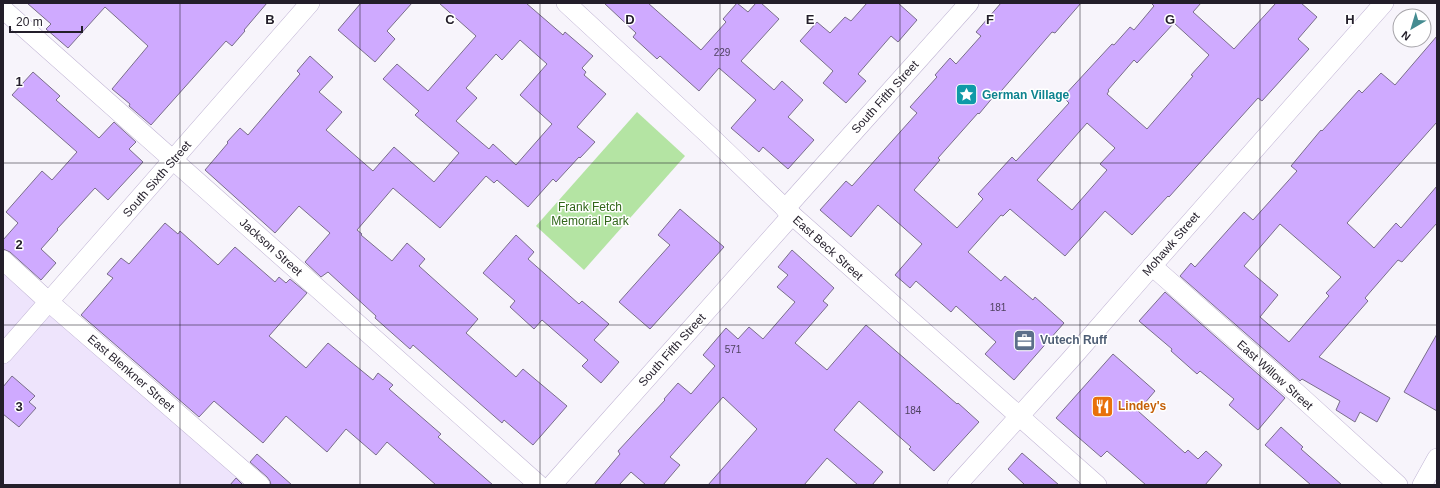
<svg xmlns="http://www.w3.org/2000/svg" width="1440" height="488" font-family="Arial,sans-serif">
<style>
.built{fill:#eee4fc}
.green{fill:#b4e4a3}
.building{fill:#cfaaff;stroke:#7a6e8b;fill-rule:evenodd}
.lines{fill:none;stroke-linecap:round;stroke-linejoin:round}
.minor-casing{stroke:#c0b4d4;stroke-width:20}
.minor{stroke:#fff;stroke-width:19}
.grid{fill:none;stroke:#231e2a;stroke-width:1;stroke-opacity:0.55}
.labels{text-anchor:middle;dominant-baseline:central;stroke-width:3;stroke-linejoin:round;paint-order:stroke}
.number-label{font-size:10px;fill:#4e415f}
.culture-label{font-size:12px;font-weight:bold;fill:#0d838f;stroke:#fff;text-anchor:start}
.street-label{font-size:12px;fill:#231e2a;stroke:#fff}
.park-label{font-size:12px;fill:#31671a;stroke:#fff}
.service-label{font-size:12px;font-weight:bold;fill:#4e5e75;stroke:#fff;text-anchor:start}
.food-label{font-size:12px;font-weight:bold;fill:#c56008;stroke:#fff;text-anchor:start}
.grid-label{font-size:13px;text-anchor:middle;font-weight:bold;fill:#231e2a;stroke:#fff;stroke-width:3;stroke-linejoin:round;paint-order:stroke}
</style>
<rect width="100%" height="100%" fill="#f7f4fb"/>
<path class="built" d="M3,267L251,485H3Z"/>
<path class="green" d="M637,112L685,156L584,270L536,226Z"/>
<g class="building">
<path d="M27,3H267L244,30L245,31L232,46L226,41L151,125L129,106L130,104L112,89L148,46L105,7L68,48L46,29L51,24Z"/>
<path d="M361,3H412L387,31L395,39L375,62L338,30Z"/>
<path d="M439,3H526L563,35L565,32L593,56L582,68L586,72L584,75L606,94L577,127L595,142L580,158L579,157L556,182L553,179L528,207L497,180L494,183L486,176L440,228L393,188L357,230L362,234L361,235L392,261L407,243L425,259L419,266L478,319L466,333L516,377L523,369L567,406L533,445L504,420L502,423L413,345L410,349L375,318L376,316L328,272L321,277L305,262L330,233L299,206L275,233L205,170L228,143L227,142L240,128L248,135L300,74L297,71L310,56L333,77L319,92L342,112L326,130L373,171L394,147L434,182L459,153L415,115L419,111L383,79L397,64L428,91L476,36ZM520,40L547,64L520,95L552,124L516,165L493,144L489,149L456,121L477,98L466,88L496,54L502,60Z"/>
<path d="M604,3H648L701,50L726,22L723,19L737,3L748,12L756,3H761L779,19L741,61L774,90L782,81L803,100L788,117L814,140L788,169L763,147L759,152L731,128L756,100L719,68L699,91L660,56L657,59L633,37L636,33Z"/>
<path d="M867,3H898L917,20L898,42L891,36L858,74L866,81L846,103L823,83L833,71L800,41L817,22L830,33L845,17L851,21Z"/>
<path d="M1001,3H1081L1055,33L1052,32L996,97L994,96L979,114L978,113L938,158L940,160L914,190L957,228L983,199L978,194L1012,157L1016,161L1069,103L1063,97L1112,44L1114,45L1130,27L1134,30L1154,6L1151,3H1201L1193,12L1234,49L1276,3H1301L1317,17L1298,39L1309,49L1262,101L1258,98L1169,197L1168,196L1132,235L1105,211L1065,256L1010,209L1003,216L1001,215L968,252L1001,281L1005,276L1033,300L1035,297L1064,323L1014,380L985,354L996,342L956,306L951,312L916,281L910,288L895,275L922,244L878,205L851,237L820,210L846,181L852,186L917,113L910,107L937,77L935,75L950,58L956,64L981,36L976,32ZM1174,23L1209,55L1191,75L1193,76L1147,129L1107,94L1109,91L1108,90L1134,60L1137,63ZM1087,123L1115,148L1100,164L1107,170L1072,210L1037,180Z"/>
<path d="M1437,36V122L1347,223L1374,248L1396,223L1401,228L1437,186V223L1402,262L1398,260L1365,298L1368,301L1319,357L1390,398L1377,422L1360,412L1355,422L1336,410L1340,401L1302,379L1300,381L1180,276L1191,263L1195,267L1244,212L1253,220L1297,171L1291,166L1321,130L1322,131L1359,90L1362,93L1381,73L1395,85ZM1280,224L1341,277L1326,293L1329,296L1289,342L1260,317L1278,295L1244,266Z"/>
<path d="M33,72L60,96L56,100L99,138L114,122L136,142L129,149L143,162L108,200L95,188L57,229L58,230L41,249L56,263L41,280L10,252L3,249V240L18,223L6,212L42,171L52,180L77,152L12,95Z"/>
<path d="M680,209L724,247L650,329L619,302L670,245L658,235Z"/>
<path d="M165,223L178,234L180,231L218,265L235,247L275,282L279,277L286,283L290,279L307,293L269,336L306,368L328,343L373,380L378,373L393,385L389,389L441,434L438,437L493,485H436L387,442L376,455L346,429L327,452L286,416L263,443L214,401L199,417L81,315L113,278L107,274L121,258L129,264Z"/>
<path d="M516,235L534,252L528,259L579,304L582,301L609,324L594,340L619,362L601,383L582,366L588,360L542,320L534,329L510,307L515,301L483,273Z"/>
<path d="M792,250L834,288L823,301L828,305L795,343L827,370L866,325L957,404L958,403L979,422L934,471L909,449L911,447L859,401L834,430L883,472L872,485H858L827,458L804,485H708L757,429L723,397L670,457L680,465L663,485H646L631,472L619,485H594L620,454L618,451L665,400L664,399L678,383L691,394L715,366L703,355L726,328L738,339L749,327L763,339L795,302L777,287L788,275L778,267Z"/>
<path d="M1165,292L1285,398L1258,430L1229,405L1234,399L1200,371L1197,374L1171,351L1172,349L1139,321Z"/>
<path d="M1437,334V411L1404,392Z"/>
<path d="M1113,354L1155,391L1138,411L1185,453L1188,450L1198,459L1206,451L1222,465L1205,485H1146L1107,451L1101,457L1056,418Z"/>
<path d="M12,376L35,396L29,402L36,408L19,427L3,414V387Z"/>
<path d="M1281,427L1303,447L1301,449L1342,485H1311L1265,445Z"/>
<path d="M1022,453L1059,485H1025L1008,469Z"/>
<path d="M257,454L292,485H271L270,481L267,477L250,462Z"/>
<path d="M236,478L243,485H230Z"/>
</g>
<g class="lines">
<defs>
<g id="minor">
<path d="M566,3L711,137L792,215L1097,485"/>
<path d="M3,9L539,485"/>
<path d="M785,209L969,3"/>
<path d="M3,260L49,302L260,485"/>
<path d="M1152,266L1299,395L1398,485"/>
<path d="M3,354L310,3"/>
<path d="M552,485L792,215"/>
<path d="M957,485L1071,359L1152,266L1384,3"/>
<path d="M1422,485L1437,458"/>
</g>
</defs>
<use href="#minor" class="minor-casing"/>
<use href="#minor" class="minor"/>
</g>
<path class="grid" d="M180,3V485M360,3V485M540,3V485M720,3V485M900,3V485M1080,3V485M1260,3V485M3,163H1437M3,325H1437"/>
<defs>
<symbol id="sight-square" viewBox="-11 -11 22 22"><rect x="-9" y="-9" width="18" height="18" rx="4" fill="#0f9aa8" stroke="#fff"/><path d="M0-6L1.8-2.2L6-1.7L2.9 1.2L3.7 5.4L0 3.3L-3.7 5.4L-2.9 1.2L-6-1.7L-1.8-2.2Z" fill="#fff"/></symbol>
<symbol id="office-square" viewBox="-11 -11 22 22"><rect x="-9" y="-9" width="18" height="18" rx="4" fill="#5c6f8a" stroke="#fff"/><path d="M-6-3h4V-5.5h4V-3h4V5H-6ZM-1-4.5V-3h2v-1.5ZM-6 0V1H6V0Z" fill="#fff"/></symbol>
<symbol id="restaurant-square" viewBox="-11 -11 22 22"><rect x="-9" y="-9" width="18" height="18" rx="4" fill="#e8710a" stroke="#fff"/><path d="M-5-6h1v4h1v-4h1v4h1v-4h1v5L-1.5 .5V6h-2V.5L-5-1ZM5-6V6H3V1.5H1.5Q1.5-4 5-6Z" fill="#fff"/></symbol>
</defs>
<g fill-rule="evenodd">
<use href="#sight-square" x="954" y="82" width="25" height="25"/>
<use href="#office-square" x="1012" y="328" width="25" height="25"/>
<use href="#restaurant-square" x="1090" y="394" width="25" height="25"/>
</g>
<g class="labels">
<g class="number-label">
<text x="722" y="52">229</text>
<text x="998" y="307">181</text>
<text x="733" y="349">571</text>
<text x="913" y="410">184</text>
</g>
<g class="culture-label">
<text x="982" y="95">German Village</text>
</g>
<g class="street-label">
<text transform="translate(885 97) rotate(-48)">South Fifth Street</text>
<text transform="translate(157 179) rotate(-49)">South Sixth Street</text>
<text transform="translate(1171 244) rotate(-49)">Mohawk Street</text>
<text transform="translate(271 247) rotate(42)">Jackson Street</text>
<text transform="translate(828 248) rotate(42)">East Beck Street</text>
<text transform="translate(672 350) rotate(-48)">South Fifth Street</text>
<text transform="translate(131 373) rotate(41)">East Blenkner Street</text>
<text transform="translate(1275 375) rotate(42)">East Willow Street</text>
</g>
<g class="park-label">
<text x="590" y="207">Frank Fetch<tspan x="590" dy="14">Memorial Park</tspan></text>
</g>
<g class="service-label">
<text x="1040" y="340">Vutech Ruff</text>
</g>
<g class="food-label">
<text x="1118" y="406">Lindey's</text>
</g>
</g>
<g class="grid-label">
<text x="270" y="24">B</text>
<text x="450" y="24">C</text>
<text x="630" y="24">D</text>
<text x="810" y="24">E</text>
<text x="990" y="24">F</text>
<text x="1170" y="24">G</text>
<text x="1350" y="24">H</text>
<text x="19" y="86">1</text>
<text x="19" y="249">2</text>
<text x="19" y="411">3</text>
</g>
<rect width="1440" height="488" fill="none" stroke="#231e2a" stroke-width="8"/>
<g transform="translate(1412 28) rotate(218)"><circle r="19" fill="#ffffff" stroke="#a7a5aa"/>
<path d="M0-3L7 15L0 10L-7 15Z" fill="#458c91"/>
<text y="-6" font-size="11" font-weight="bold" text-anchor="middle" fill="#231e2a">N</text>
</g>
<path d="M10 26v6h72v-6" fill="none" stroke="#231e2a" stroke-width="2"/>
<text x="16" y="26" font-size="12" fill="#231e2a" stroke="#ffffff" stroke-width="3" paint-order="stroke">20 m</text>
</svg>
